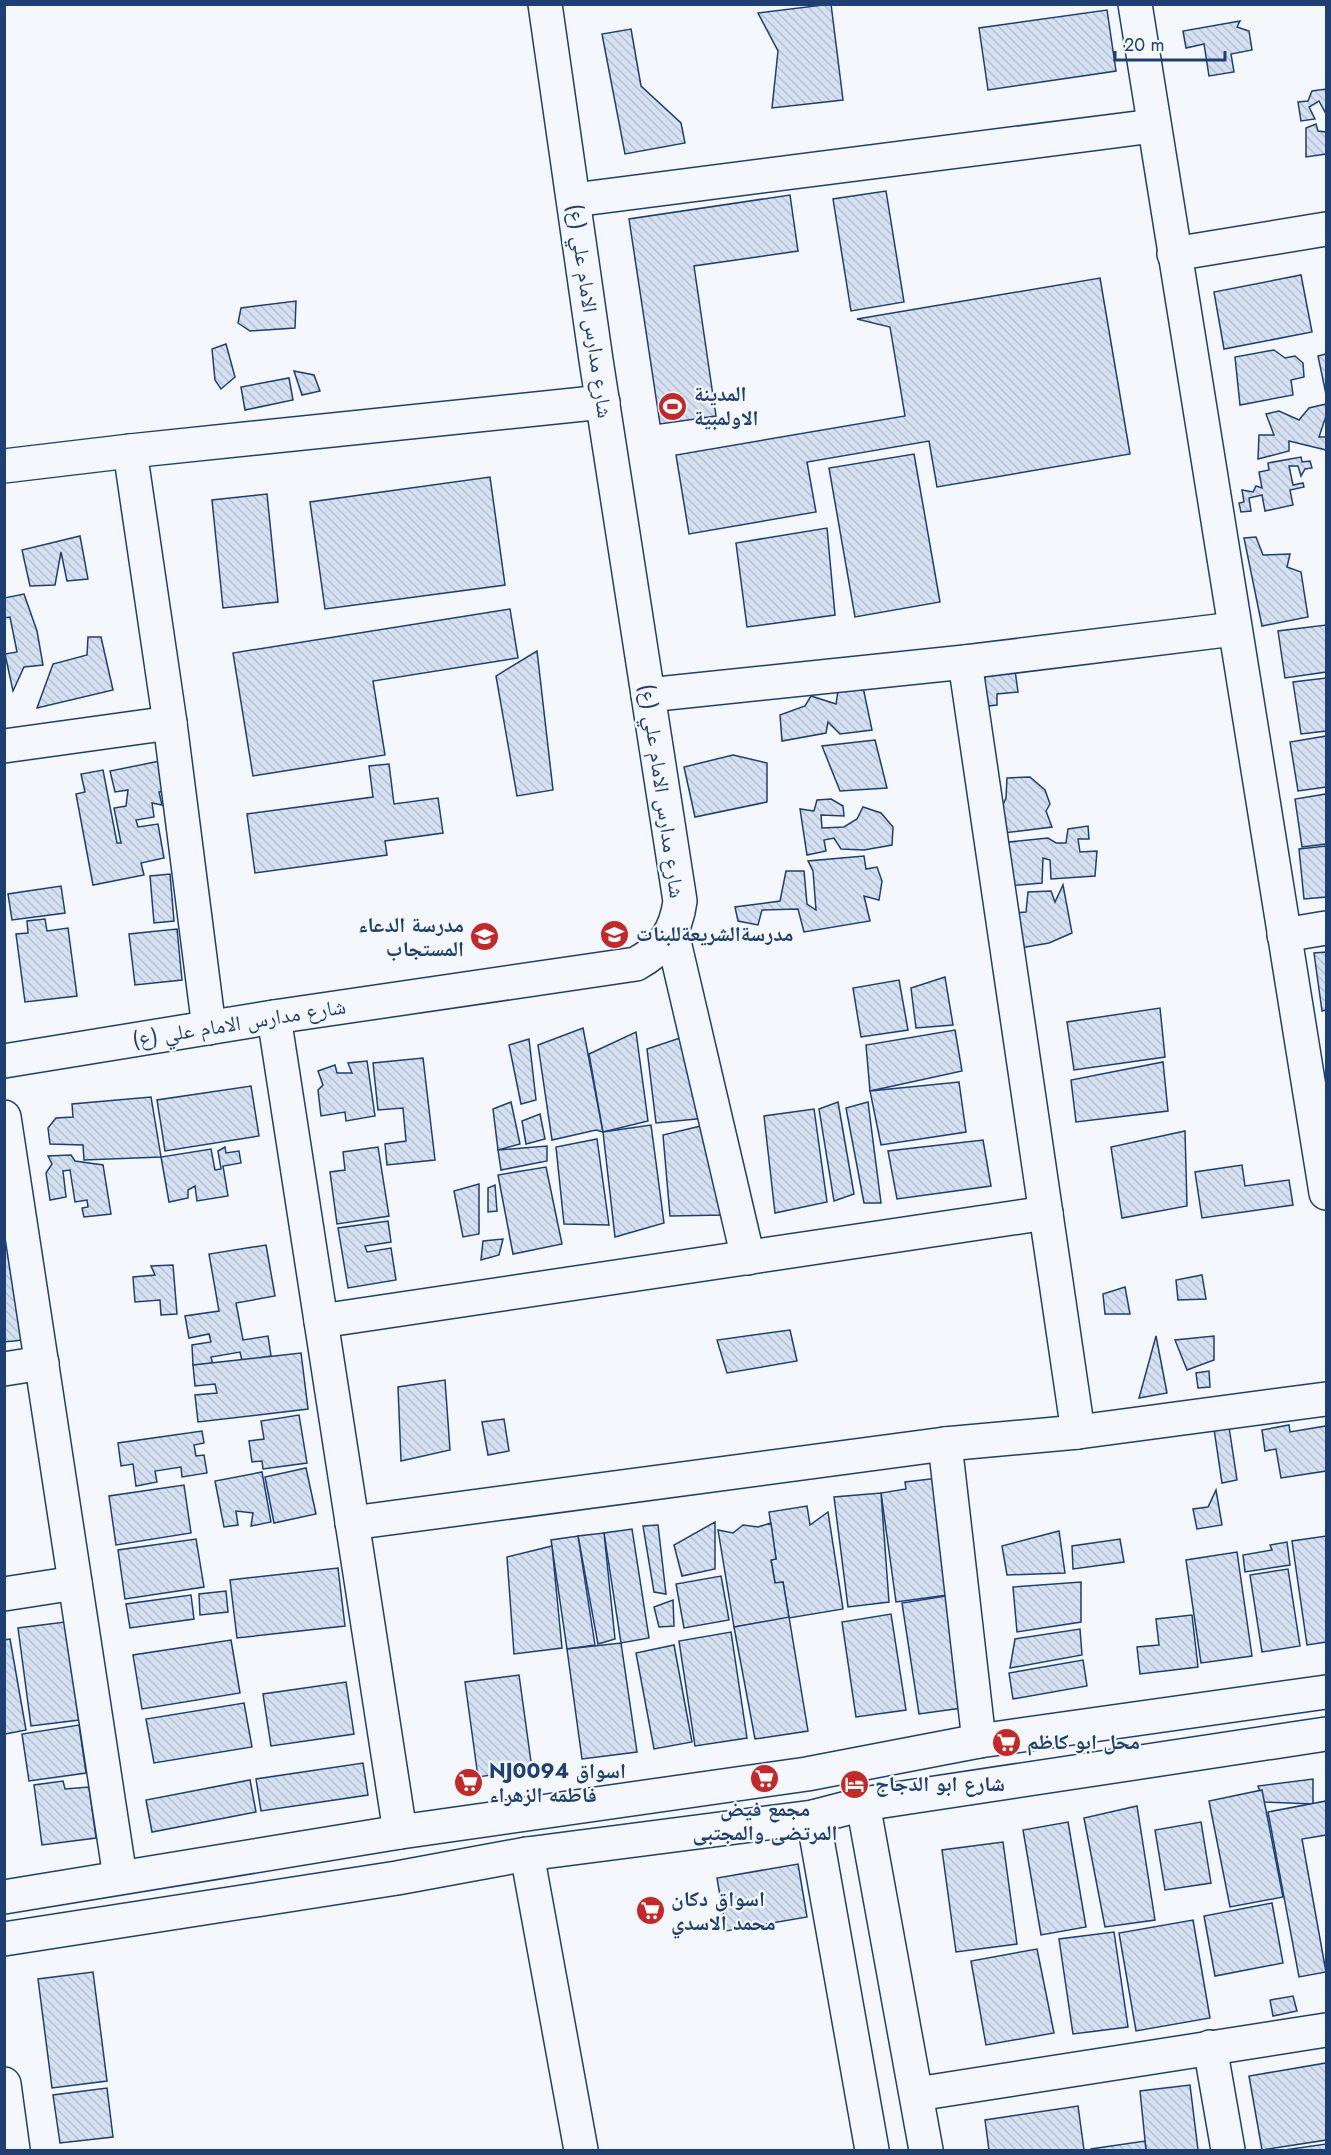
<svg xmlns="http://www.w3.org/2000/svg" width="1331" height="2155" font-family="Jost,'Noto Naskh Arabic',sans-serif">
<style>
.building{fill:url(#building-back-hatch);stroke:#1d3f73;stroke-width:1.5}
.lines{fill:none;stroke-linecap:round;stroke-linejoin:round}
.minor-casing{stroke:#1d3f73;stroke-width:36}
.minor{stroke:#f4f7fb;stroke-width:33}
.labels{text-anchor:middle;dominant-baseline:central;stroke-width:4.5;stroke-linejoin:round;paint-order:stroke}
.street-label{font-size:21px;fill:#1d3f73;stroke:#f4f7fb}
.poi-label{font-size:21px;font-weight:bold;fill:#1d3f73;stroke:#f4f7fb;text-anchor:start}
</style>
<defs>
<pattern id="building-back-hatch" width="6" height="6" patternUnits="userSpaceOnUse" patternTransform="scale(1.5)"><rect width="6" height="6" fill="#d5e0f0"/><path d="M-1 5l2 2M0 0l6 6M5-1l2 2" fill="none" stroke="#b6c1d1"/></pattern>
</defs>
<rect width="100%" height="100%" fill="#f4f7fb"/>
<g class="building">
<path d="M831,4L843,100L772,108L778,51L758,13Z"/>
<path d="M1107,10L1116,71L988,90L979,28Z"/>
<path d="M1240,21L1237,27L1249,31L1252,50L1231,54L1234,72L1209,76L1204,44L1186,48L1183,31Z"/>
<path d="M631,29L641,86L681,123L685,143L625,154L602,34Z"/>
<path d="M1326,89V114L1319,101L1309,107L1315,119L1301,121L1298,102L1308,101L1312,91Z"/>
<path d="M1316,124L1318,131L1326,132V154L1306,157V128Z"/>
<path d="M886,191L904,302L851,311L833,199Z"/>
<path d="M790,195L798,251L694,266L716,416L660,424L629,219Z"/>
<path d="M1301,275L1312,332L1224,349L1214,292Z"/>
<path d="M1100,278L1130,454L937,487L929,441L807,462L816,512L689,534L676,455L905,416L890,327L857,319Z"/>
<path d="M296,301L295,328L250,331L238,323L241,308Z"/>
<path d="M226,344L235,377L221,389L215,380L212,349Z"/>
<path d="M1274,350L1285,358L1295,356L1303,363L1304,377L1291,380L1293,395L1240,405L1235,357Z"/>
<path d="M1326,354V394L1318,356Z"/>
<path d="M294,371L314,375L320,391L302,395Z"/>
<path d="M289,378L293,400L245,410L241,387Z"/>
<path d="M1326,404V416L1319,437H1326V450L1289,441V451L1258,459L1259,435H1274L1266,414L1279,411L1299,420L1309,408Z"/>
<path d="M914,454L940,602L855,617L829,468Z"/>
<path d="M1301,457L1302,462L1310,461L1312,468L1305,469L1301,476L1298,466H1289L1293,485L1303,483L1304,487L1290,490L1293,505L1265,511L1262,495L1249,498L1251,511L1241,512L1239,503L1244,502L1242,490L1253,492L1256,486L1262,488L1259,472L1269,470L1268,463Z"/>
<path d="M490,477L505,585L325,609L310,502Z"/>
<path d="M267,494L278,602L223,608L212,500Z"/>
<path d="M827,528L835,615L747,627L736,543Z"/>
<path d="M80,536L88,579L67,581L61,552L55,585L30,586L22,550Z"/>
<path d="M1256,537L1263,555L1290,554L1287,567L1301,572L1308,617L1262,626L1244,538Z"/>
<path d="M24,594L37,631L43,665L24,667L13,691L5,654L17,652L10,617L4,618V598Z"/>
<path d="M510,609L518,658L373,681L385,755L253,776L233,653Z"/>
<path d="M1326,625V672L1285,678L1278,631Z"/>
<path d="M88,637H101L113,690L37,708L53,664L87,655Z"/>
<path d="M537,651L553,790L517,796L496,676Z"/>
<path d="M1014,663L1018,692L997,694V705L980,707L972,668Z"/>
<path d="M1326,678V731L1301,734L1293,682Z"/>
<path d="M863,687L872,730L840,734L828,722L826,733L782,741L780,715L805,706L811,696L836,704L838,691Z"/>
<path d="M1326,736V787L1298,791L1290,742Z"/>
<path d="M875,740L887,788L840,791L822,746Z"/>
<path d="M733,755L767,763V802L695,817L684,767Z"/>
<path d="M160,761L167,791L159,792L162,805L152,803L154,817L136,820L138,827L158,824L164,858L141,863L144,875L93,885L76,794L85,792L81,774L103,770L117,843H121L114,808L126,806L128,790L115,792L110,771Z"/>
<path d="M389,764L394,804L438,798L443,833L385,841L387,855L255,873L247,814L373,797L369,766Z"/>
<path d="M1030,777L1045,790L1050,804L1046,811L1052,827L1003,833L996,820L1006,798L1007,778Z"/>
<path d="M1326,794V844L1302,847L1295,799Z"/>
<path d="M831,799L843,806L844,816L821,815L822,828L844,827L857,819L863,807L881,813L893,827L892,845L864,850L841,849L834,838L824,840L826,851L807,855L800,809L814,811L817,800Z"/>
<path d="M1088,826L1089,839H1078L1080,852L1097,851L1095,876L1051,879L1050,860L1043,858L1042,883L1006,886L1000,843L1048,838L1056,843H1066L1068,829Z"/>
<path d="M1326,846V897L1304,899L1299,849Z"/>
<path d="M864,856L866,869L877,867L882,881L879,900L864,896L870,921L804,932L798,909L762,910L758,925L738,921L735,907L780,901L786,871H804L807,904L816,910L813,871L808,861Z"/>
<path d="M170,874L174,921L154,923L150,876Z"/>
<path d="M1063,885L1072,933L1049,943L1015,949L1014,913L1026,912L1028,892L1051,891L1055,902Z"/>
<path d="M61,886L65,913L12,920L8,894Z"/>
<path d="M45,919L47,931L68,928L77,996L25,1002L16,934L28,933L27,921Z"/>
<path d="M177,929L182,980L135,985L129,934Z"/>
<path d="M1326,952V1010L1322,1011L1314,953Z"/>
<path d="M945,977L953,1025L916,1028L911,988Z"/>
<path d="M899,980L908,1030L861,1037L853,988Z"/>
<path d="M1160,1008L1165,1057L1074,1070L1067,1022Z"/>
<path d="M583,1028L603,1132L596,1130L552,1140L538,1045Z"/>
<path d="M955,1030L962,1071L870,1091L866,1045Z"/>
<path d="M636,1032L648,1121L603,1132L589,1054Z"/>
<path d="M695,1033L706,1118L656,1123L647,1049Z"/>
<path d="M529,1039L536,1100L521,1104L509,1045Z"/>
<path d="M423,1058L435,1160L387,1165L385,1144L406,1141L403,1108L378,1110L373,1063Z"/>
<path d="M367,1061L375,1116L346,1121L345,1112L321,1116L318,1090L323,1085L318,1071L335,1065L337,1073H352L348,1063Z"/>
<path d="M1163,1062L1168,1111L1076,1122L1071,1080Z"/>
<path d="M959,1082L966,1132L881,1145L870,1091Z"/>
<path d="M251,1086L259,1136L165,1151L157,1100Z"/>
<path d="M151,1097L161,1157L84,1160L83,1145L50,1144L48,1128L56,1118L73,1117L72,1104Z"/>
<path d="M511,1102L520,1144L498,1150L493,1109Z"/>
<path d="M838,1102L854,1194L834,1201L819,1109Z"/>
<path d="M868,1102L881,1203H864L846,1108Z"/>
<path d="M814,1109L827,1202L775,1213L764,1116Z"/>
<path d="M540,1114L545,1139L526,1144L522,1121Z"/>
<path d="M651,1125L664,1223L615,1237L603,1132Z"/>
<path d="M705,1125L725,1215L670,1216L663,1135Z"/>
<path d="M1185,1131L1187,1206L1122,1218L1111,1147Z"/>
<path d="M597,1139L609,1225L564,1224L556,1147Z"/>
<path d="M983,1140L991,1186L897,1199L888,1151Z"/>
<path d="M547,1146V1161L501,1170L498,1150Z"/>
<path d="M225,1147L226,1153L239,1151L241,1163L223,1166L228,1196L197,1201L195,1186L188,1190V1198L169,1202L161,1157L211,1149L215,1170L221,1169L218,1151Z"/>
<path d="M378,1147L389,1216L337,1224L330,1172L345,1170L343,1152Z"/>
<path d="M71,1155L75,1161L103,1165L111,1214L84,1217L82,1208L88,1207L87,1200L75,1202L70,1170L63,1171L66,1197L50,1200L46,1173L52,1164L48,1156Z"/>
<path d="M1242,1165L1245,1186L1289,1180L1293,1205L1202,1218L1195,1172Z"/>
<path d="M546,1167L562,1244L513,1254L498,1175Z"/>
<path d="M479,1184V1234L463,1237L454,1191Z"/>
<path d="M495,1185L497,1211L488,1212V1188Z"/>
<path d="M388,1221L391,1242L365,1246L367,1252L391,1248L396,1280L348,1288L338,1228Z"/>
<path d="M4,1222L33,1339L4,1342Z"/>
<path d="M503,1239L499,1255L481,1260L483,1241Z"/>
<path d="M266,1245L275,1296L236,1303L243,1340L268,1336L271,1356L242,1361L240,1352L211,1357L213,1365H193L192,1345L211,1342L209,1334L189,1338L185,1316L219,1311L209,1254Z"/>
<path d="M173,1265L177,1314L161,1315L160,1300L135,1302L133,1277L155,1275L151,1266Z"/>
<path d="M1202,1275L1206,1299L1178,1300L1176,1280Z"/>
<path d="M1125,1287L1130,1314H1105L1103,1294Z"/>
<path d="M790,1330L797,1361L727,1373L717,1340Z"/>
<path d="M1156,1336L1167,1393L1139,1398Z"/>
<path d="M1214,1336V1360L1187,1370L1175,1340Z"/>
<path d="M301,1353L308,1409L198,1422L195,1395L217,1393L215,1384L195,1386L193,1365Z"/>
<path d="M1209,1371L1210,1387L1198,1388L1196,1373Z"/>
<path d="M445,1380L450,1450L401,1461L398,1387Z"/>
<path d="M299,1415L307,1463L263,1469L262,1461L252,1462L249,1441L264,1439L261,1421Z"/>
<path d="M504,1419L509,1451L488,1455L482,1422Z"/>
<path d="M1289,1425L1290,1432L1326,1426V1471L1281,1478L1276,1449L1265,1451L1262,1430Z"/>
<path d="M1229,1427L1237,1480L1222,1483L1214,1429Z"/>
<path d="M202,1431L204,1443L194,1445L196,1456L204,1455L207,1473L182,1477L181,1467L155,1471L157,1482L136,1486L133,1464L121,1466L118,1443Z"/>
<path d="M306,1468L316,1514L274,1523L265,1477Z"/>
<path d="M262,1472L271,1522L251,1526L253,1513L236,1511L238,1525L224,1527L215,1481Z"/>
<path d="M939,1478L955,1594L896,1602L881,1493L906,1489L905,1482Z"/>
<path d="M184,1485L191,1533L116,1545L109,1496Z"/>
<path d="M1216,1490L1222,1525L1197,1529L1193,1509L1208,1507Z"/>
<path d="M881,1493L889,1602L848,1607L834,1497Z"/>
<path d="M807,1506L810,1525L828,1512L843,1609L789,1618L783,1582L775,1583L771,1560L776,1559L769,1512Z"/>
<path d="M715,1522V1569L682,1576L674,1545Z"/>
<path d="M771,1523L776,1559L771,1560L775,1583L783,1582L789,1618L734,1627L718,1530L733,1533L743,1525L758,1527Z"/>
<path d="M658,1525L666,1594L654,1592L643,1526Z"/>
<path d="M632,1529L649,1638L621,1643L604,1533Z"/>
<path d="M1059,1531L1065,1573L1007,1575L1002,1546Z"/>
<path d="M604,1533L615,1639L598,1644L578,1536Z"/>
<path d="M578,1536L595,1645L567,1649L551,1540Z"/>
<path d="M1326,1536V1642L1307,1645L1292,1541Z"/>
<path d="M196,1539L204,1587L125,1599L118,1550Z"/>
<path d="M1120,1539L1124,1562L1073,1569L1072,1546Z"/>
<path d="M1287,1542L1290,1565L1245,1572L1243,1555L1272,1550L1270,1545Z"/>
<path d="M552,1546L562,1648L514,1654L507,1557Z"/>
<path d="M1237,1552L1252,1656L1201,1663L1186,1560Z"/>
<path d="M338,1568L345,1626L237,1638L230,1580Z"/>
<path d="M1288,1569L1300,1646L1262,1652L1250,1575Z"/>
<path d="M721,1576L729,1620L684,1628L676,1584Z"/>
<path d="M1081,1582V1622L1017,1632L1013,1587Z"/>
<path d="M226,1591L228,1612L200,1615L199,1594Z"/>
<path d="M191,1595L194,1619L130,1628L126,1604Z"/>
<path d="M952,1595L969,1707L919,1714L902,1603Z"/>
<path d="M673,1600L674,1626L659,1627L654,1607Z"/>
<path d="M891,1614L906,1710L856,1717L842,1622Z"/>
<path d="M1192,1615L1198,1667L1140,1674L1137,1647L1159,1645L1156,1619Z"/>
<path d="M789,1617L808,1731L755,1739L734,1627Z"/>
<path d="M65,1622L79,1720L31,1726L18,1628Z"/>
<path d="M1080,1629L1082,1655L1010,1668L1015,1639Z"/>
<path d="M731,1632L747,1738L695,1746L679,1641Z"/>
<path d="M10,1639L26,1730L5,1734L4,1640Z"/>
<path d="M231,1640L240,1693L142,1709L133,1655Z"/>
<path d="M621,1643L637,1752L582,1759L567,1649Z"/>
<path d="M674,1645L692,1742L654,1749L636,1653Z"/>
<path d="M1083,1660L1087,1686L1013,1699L1009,1673Z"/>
<path d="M519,1675L532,1769L478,1777L465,1682Z"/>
<path d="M346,1682L354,1734L271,1746L263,1694Z"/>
<path d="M244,1703L252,1747L154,1763L146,1719Z"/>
<path d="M79,1725L86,1773L29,1781L22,1734Z"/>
<path d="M363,1763L368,1795L261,1811L256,1779Z"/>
<path d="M1313,1779V1804L1264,1802L1258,1786Z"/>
<path d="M250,1780L256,1812L152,1832L146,1800Z"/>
<path d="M63,1781L65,1789L89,1787L96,1838L42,1845L34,1785Z"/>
<path d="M1262,1790L1283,1897L1230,1907L1209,1801Z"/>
<path d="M1326,1801V1835L1302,1839L1326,1972L1299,1977L1268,1812Z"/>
<path d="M1137,1806L1155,1920L1105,1927L1084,1818Z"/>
<path d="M1068,1822L1086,1927L1041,1935L1023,1830Z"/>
<path d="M1201,1822L1211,1883L1165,1890L1155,1830Z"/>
<path d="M1003,1842L1017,1944L956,1952L942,1850Z"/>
<path d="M798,1864L807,1917L726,1931L717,1878Z"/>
<path d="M1272,1903L1283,1963L1215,1976L1204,1916Z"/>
<path d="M1193,1920L1210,2018L1136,2031L1119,1933Z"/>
<path d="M1114,1932L1128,2027L1073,2034L1059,1939Z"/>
<path d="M1037,1949L1054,2033L986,2045L971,1961Z"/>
<path d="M93,1972L107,2081L52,2088L38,1979Z"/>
<path d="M1293,1996L1297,2011L1273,2016L1270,2000Z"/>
<path d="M1326,2063V2140L1262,2150L1249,2076Z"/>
<path d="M1190,2085L1198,2150H1146L1140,2091Z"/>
<path d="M107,2088L113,2137L60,2143L53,2095Z"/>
<path d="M1078,2106L1084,2150H989L985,2120Z"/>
<path d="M1145,2141L1146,2150H1091V2149Z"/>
<path d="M1326,2144V2150H1284Z"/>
</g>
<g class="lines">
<defs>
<g id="minor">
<path d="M1135,4L1326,1193"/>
<path d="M574,200L1153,126"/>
<path d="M1174,254L1326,229"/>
<path d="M130,451L170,723L209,1028"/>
<path d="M4,466L130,451L603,402"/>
<path d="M965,662L1078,1432"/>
<path d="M648,695L965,662L1234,629"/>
<path d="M4,746L170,723"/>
<path d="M672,933L748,1258"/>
<path d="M1284,935L1326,928"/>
<path d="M274,1017L400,1832"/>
<path d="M4,1061L274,1017L636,964C663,949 676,932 680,901L596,360L545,4"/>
<path d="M4,1117L120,1877"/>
<path d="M321,1321L1046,1213"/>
<path d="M4,1369L42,1363"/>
<path d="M945,1444L979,1741"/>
<path d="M352,1523L945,1444L1078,1432L1326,1399"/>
<path d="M4,1594L75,1583"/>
<path d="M863,1804L926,2150"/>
<path d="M813,1817L872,2150"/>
<path d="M527,1854L581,2150"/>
<path d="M4,1897L400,1832L807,1774L979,1741L1326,1692"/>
<path d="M4,1939L397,1878L527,1854L813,1817L863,1804L1326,1734"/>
<path d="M1210,2047L1228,2150"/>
<path d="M4,2084L13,2150"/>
<path d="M917,2094L1326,2030"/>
</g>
</defs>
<use href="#minor" class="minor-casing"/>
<use href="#minor" class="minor"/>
</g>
<defs>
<symbol id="stadium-disc" viewBox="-11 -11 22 22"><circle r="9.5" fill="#c62828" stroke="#f4f7fb"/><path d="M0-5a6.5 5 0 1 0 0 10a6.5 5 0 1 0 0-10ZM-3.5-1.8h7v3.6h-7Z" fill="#fff"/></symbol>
<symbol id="school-disc" viewBox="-11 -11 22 22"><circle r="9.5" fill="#c62828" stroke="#f4f7fb"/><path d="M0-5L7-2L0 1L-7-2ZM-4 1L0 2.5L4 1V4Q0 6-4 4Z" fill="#fff"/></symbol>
<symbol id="supermarket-disc" viewBox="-11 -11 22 22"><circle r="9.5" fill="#c62828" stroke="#f4f7fb"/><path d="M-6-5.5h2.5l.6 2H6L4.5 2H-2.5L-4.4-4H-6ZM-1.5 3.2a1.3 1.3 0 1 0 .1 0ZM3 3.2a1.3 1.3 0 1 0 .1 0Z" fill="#fff"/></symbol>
<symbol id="hotel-disc" viewBox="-11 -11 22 22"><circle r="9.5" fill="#c62828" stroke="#f4f7fb"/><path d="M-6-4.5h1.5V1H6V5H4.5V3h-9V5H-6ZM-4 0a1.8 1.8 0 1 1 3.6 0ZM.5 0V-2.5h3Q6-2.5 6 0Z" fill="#fff"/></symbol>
</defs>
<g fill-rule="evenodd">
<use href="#stadium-disc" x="656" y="390" width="33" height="33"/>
<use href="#school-disc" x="598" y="918" width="33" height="33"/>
<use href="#school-disc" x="468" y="920" width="33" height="33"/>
<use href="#supermarket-disc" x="990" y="1726" width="33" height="33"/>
<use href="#supermarket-disc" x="748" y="1762" width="33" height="33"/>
<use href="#supermarket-disc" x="452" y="1766" width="33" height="33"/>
<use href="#hotel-disc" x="838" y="1768" width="33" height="33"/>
<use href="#supermarket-disc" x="634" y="1894" width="33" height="33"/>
</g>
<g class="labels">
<g class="street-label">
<text transform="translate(590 311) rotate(82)">شارع مدارس الامام علي (ع)</text>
<text transform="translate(662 791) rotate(82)">شارع مدارس الامام علي (ع)</text>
<text transform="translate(239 1023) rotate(-9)">شارع مدارس الامام علي (ع)</text>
</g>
<g class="poi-label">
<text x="694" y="394">المدينة<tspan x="694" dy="24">الاولمبية</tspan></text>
<text x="464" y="925" text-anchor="end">مدرسة الدعاء<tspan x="464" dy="24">المستجاب</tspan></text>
<text x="636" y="934">مدرسةالشريعةللبنات</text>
<text x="1027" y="1742">محل ابو كاظم</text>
<text x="489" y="1771">NJ0094 اسواق<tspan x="489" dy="24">فاطمه الزهراء</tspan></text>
<text x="875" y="1784">شارع ابو الدجاج</text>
<text x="765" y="1809" text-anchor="middle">مجمع فيض<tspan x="765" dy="24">المرتضى والمجتبى</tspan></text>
<text x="671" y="1899">اسواق دكان<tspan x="671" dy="24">محمد الاسدي</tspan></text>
</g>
</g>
<rect width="1331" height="2155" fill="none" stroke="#1d3f73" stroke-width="12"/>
<path d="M1115 51v9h110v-9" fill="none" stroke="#1d3f73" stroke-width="3"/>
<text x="1124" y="51" font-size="18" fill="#1d3f73" stroke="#f4f7fb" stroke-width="4.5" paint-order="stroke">20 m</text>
</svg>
